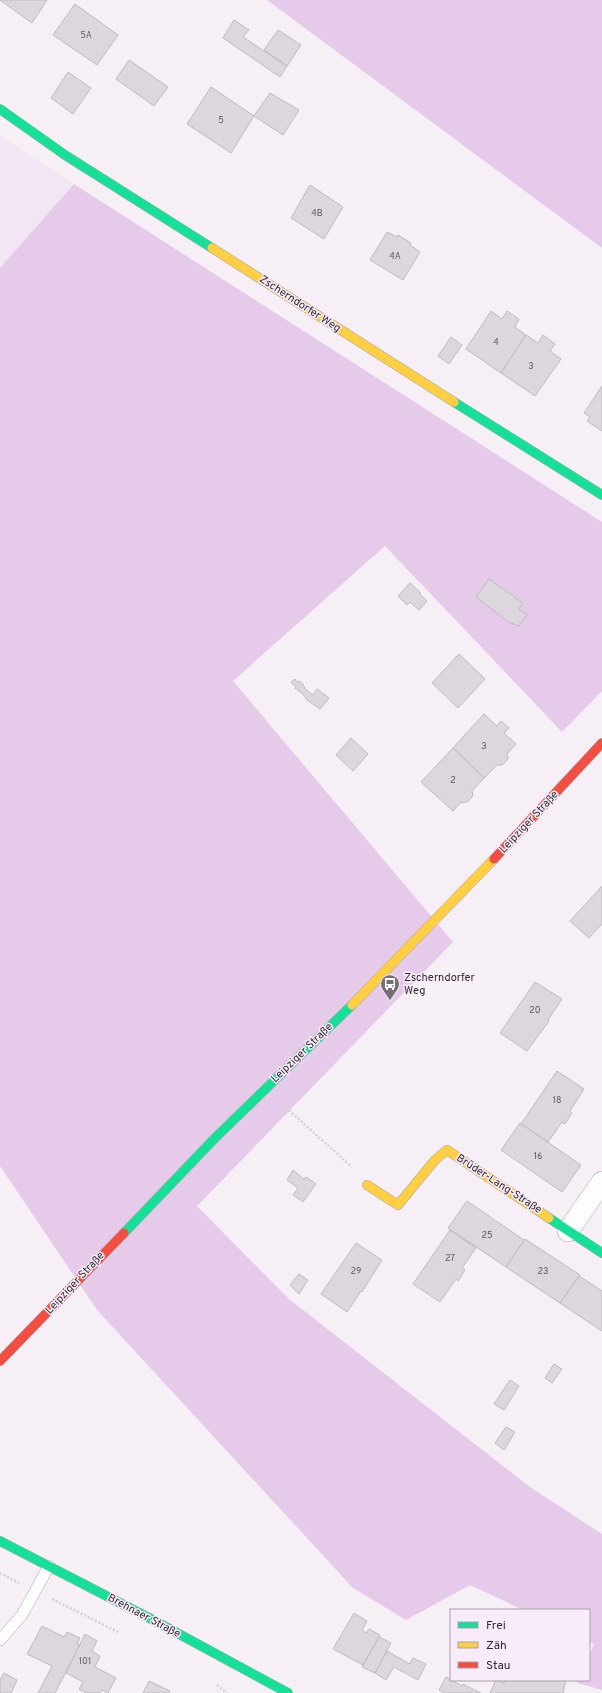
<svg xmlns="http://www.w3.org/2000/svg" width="602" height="1693" font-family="Overpass,sans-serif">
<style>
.built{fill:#f3e6f4}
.green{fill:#e6cae9}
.building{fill:#dcd7dd;stroke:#bebac0}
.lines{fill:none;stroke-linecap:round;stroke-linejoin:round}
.lane-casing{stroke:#ada8ad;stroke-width:12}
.street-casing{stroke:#ada8ad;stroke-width:22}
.fast-casing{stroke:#ada8ad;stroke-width:10}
.slow-casing{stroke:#ada8ad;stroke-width:10}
.jam-casing{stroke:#ada8ad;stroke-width:10}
.path{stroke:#d3d0d3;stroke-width:2.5;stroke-dasharray:2 2;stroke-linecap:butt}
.lane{stroke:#fefdfe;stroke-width:11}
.street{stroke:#fefdfe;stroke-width:21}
.fast{stroke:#16e098;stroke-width:9}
.slow{stroke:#ffcf43;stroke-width:9}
.jam{stroke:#f24e42;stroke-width:9}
.labels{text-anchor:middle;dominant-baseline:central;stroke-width:3;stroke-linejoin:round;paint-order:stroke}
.number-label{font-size:9px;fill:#5e595e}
.street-label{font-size:11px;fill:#302b30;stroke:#f9ecfa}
.poi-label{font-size:11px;fill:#302b30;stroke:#f9ecfa;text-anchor:start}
</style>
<rect width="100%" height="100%" fill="#f6f0f6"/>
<path class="built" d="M0,136L74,184L0,268Z"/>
<g class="green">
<path d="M267,0H602V248Z"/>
<path d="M74,184L602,522V691L562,732L385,546L233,681L453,942L197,1206L289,1299L530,1487L602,1534V1690L577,1683L578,1680H589V1656L594,1644L589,1641V1610H523L470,1585L406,1620L353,1588L97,1310L0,1166V268Z"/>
</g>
<g class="building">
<path d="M0,0H47L32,23Z"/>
<path d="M75,4L118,35L97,65L53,35Z"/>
<path d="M234,20L249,30L243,37L287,66L280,77L223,38Z"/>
<path d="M278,30L301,45L287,66L264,50Z"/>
<path d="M129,60L168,87L154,106L116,79Z"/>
<path d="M68,72L91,88L73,114L51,98Z"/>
<path d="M211,87L254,116L231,153L187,124Z"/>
<path d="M270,93L299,110L283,135L254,116Z"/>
<path d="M310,185L343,207L324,239L291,218Z"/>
<path d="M387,232L397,237L398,235L411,243L410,245L420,252L403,280L370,260Z"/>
<path d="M491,311L502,319L507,311L519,319L515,327L526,335L501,373L466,349Z"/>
<path d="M526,335L538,343L543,335L555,344L550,351L561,359L535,396L501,373Z"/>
<path d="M451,337L462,345L449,364L438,356Z"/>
<path d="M602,386V431L587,421L590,417L584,413Z"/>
<path d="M489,579L523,603L519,609L527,615L519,626L508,622L476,597Z"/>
<path d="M410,583L421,593L420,594L427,601L419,610L410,602L407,605L398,596Z"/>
<path d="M459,654L485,679L458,708L432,683Z"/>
<path d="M295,679L298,683L299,681L302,683L306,690L313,695L317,689L329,698L320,709L307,700L303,694L295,688L296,687L291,682Z"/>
<path d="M484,714L497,726L501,721L509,728L504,733L516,744L507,754L508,759L502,765H497L484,778L453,748Z"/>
<path d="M351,738L368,754L353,771L336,755Z"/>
<path d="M453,748L484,778L472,791L473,796L467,802L460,803L453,811L421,782Z"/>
<path d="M602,886V924L589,938L570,921Z"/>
<path d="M535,982L562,999L548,1020L549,1021L527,1051L500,1033Z"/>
<path d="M557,1071L584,1089L570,1111L572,1113L565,1124L562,1122L548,1142L521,1124Z"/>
<path d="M520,1123L581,1165L562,1192L501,1150Z"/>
<path d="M293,1170L304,1179L306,1177L316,1184L303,1202L293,1195L298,1188L287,1180Z"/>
<path d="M467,1201L524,1240L506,1267L448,1228Z"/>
<path d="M450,1230L476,1248L462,1268L465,1270L458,1281L456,1279L440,1302L413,1284Z"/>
<path d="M525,1239L580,1275L560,1303L506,1267Z"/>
<path d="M356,1243L382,1260L362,1292L361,1291L347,1312L321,1294Z"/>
<path d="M299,1274L308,1280L299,1294L290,1285Z"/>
<path d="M579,1276L602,1291V1331L560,1303Z"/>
<path d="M554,1364L562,1369L552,1383L545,1378Z"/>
<path d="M510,1380L519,1386L504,1410L494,1404Z"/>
<path d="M506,1427L515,1432L504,1450L495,1443Z"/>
<path d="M354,1613L367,1621L362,1630L366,1633L369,1629L380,1635L363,1665L333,1649Z"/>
<path d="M42,1626L64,1637L67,1632L80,1638L77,1644L80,1645L55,1693H38L52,1666L27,1654Z"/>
<path d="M85,1634L97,1641L92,1651L100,1656L95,1667L116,1678L108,1693L102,1690L100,1693H86L79,1689L83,1682L66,1673Z"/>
<path d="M379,1637L391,1643L375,1673L362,1667Z"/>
<path d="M387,1651L410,1664L413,1658L426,1664L418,1680L394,1667L386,1680L375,1673Z"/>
<path d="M4,1673L17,1680L11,1693H0V1680Z"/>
<path d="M446,1677L462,1686L463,1684L481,1693H444L439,1690Z"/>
<path d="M496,1680L504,1683L505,1680H566L563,1693H490Z"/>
<path d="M149,1681L170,1691L169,1693H143Z"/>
</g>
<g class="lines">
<defs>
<path id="lane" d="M0,1640L22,1615L49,1566"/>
<path id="street" d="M568,1231L602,1182"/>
<g id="fast">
<path d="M0,109L65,155L212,248"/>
<path d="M454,402L602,495"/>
<path d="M549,1218L602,1253"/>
<path d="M124,1233L215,1138L352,1005"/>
<path d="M0,1541L155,1621L288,1693"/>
</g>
<g id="slow">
<path d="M212,248L454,402"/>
<path d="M352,1005L494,859"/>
<path d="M367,1185L398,1205L435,1160L447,1150L549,1218"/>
</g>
<g id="jam">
<path d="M494,859L602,743"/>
<path d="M0,1361L124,1233"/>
</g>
</defs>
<use href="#lane" class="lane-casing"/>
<use href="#street" class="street-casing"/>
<use href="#fast" class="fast-casing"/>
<use href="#slow" class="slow-casing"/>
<use href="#jam" class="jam-casing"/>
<g class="path">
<path d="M283,1105L352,1167"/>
<path d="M0,1573L19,1583"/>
<path d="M52,1599L118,1632"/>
<path d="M217,1685L227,1693"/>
</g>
<use href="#lane" class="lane"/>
<use href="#street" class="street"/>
<use href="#fast" class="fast"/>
<use href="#slow" class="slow"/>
<use href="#jam" class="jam"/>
</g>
<defs>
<symbol id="bus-pin" viewBox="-11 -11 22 30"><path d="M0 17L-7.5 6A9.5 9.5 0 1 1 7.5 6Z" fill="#757075" stroke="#f9ecfa"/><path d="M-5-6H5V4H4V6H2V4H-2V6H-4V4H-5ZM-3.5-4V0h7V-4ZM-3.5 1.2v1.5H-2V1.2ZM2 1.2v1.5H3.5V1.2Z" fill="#fff"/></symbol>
</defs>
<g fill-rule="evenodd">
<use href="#bus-pin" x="379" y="973" width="22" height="30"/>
</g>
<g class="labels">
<g class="number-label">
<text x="86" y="35">5A</text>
<text x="221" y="120">5</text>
<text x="317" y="213">4B</text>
<text x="395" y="256">4A</text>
<text x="496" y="342">4</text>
<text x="531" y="366">3</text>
<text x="484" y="746">3</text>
<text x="453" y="780">2</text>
<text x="535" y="1010">20</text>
<text x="557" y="1100">18</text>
<text x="538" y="1156">16</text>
<text x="487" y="1235">25</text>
<text x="450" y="1258">27</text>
<text x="356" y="1271">29</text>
<text x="543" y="1271">23</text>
<text x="85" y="1661">101</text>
</g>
<g class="street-label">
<text transform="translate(300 304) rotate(33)">Zscherndorfer Weg</text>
<text transform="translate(529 822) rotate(-47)">Leipziger Straße</text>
<text transform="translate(302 1053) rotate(-44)">Leipziger Straße</text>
<text transform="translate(499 1184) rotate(33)">Brüder-Lang-Straße</text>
<text transform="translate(75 1283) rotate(-47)">Leipziger Straße</text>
<text transform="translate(144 1616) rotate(28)">Brehnaer Straße</text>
</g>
<g class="poi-label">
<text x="404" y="978">Zscherndorfer<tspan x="404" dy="13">Weg</tspan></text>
</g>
</g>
<rect x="450" y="1609" width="140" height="72" fill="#f9ecfa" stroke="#a99fa9"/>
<rect x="458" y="1622" width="20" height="6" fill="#16e098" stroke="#a99fa9"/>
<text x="486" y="1629" font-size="12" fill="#302b30">Frei</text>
<rect x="458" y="1642" width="20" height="6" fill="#ffcf43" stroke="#a99fa9"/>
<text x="486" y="1649" font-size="12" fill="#302b30">Zäh</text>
<rect x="458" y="1662" width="20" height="6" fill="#f24e42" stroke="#a99fa9"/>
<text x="486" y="1669" font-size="12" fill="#302b30">Stau</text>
</svg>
